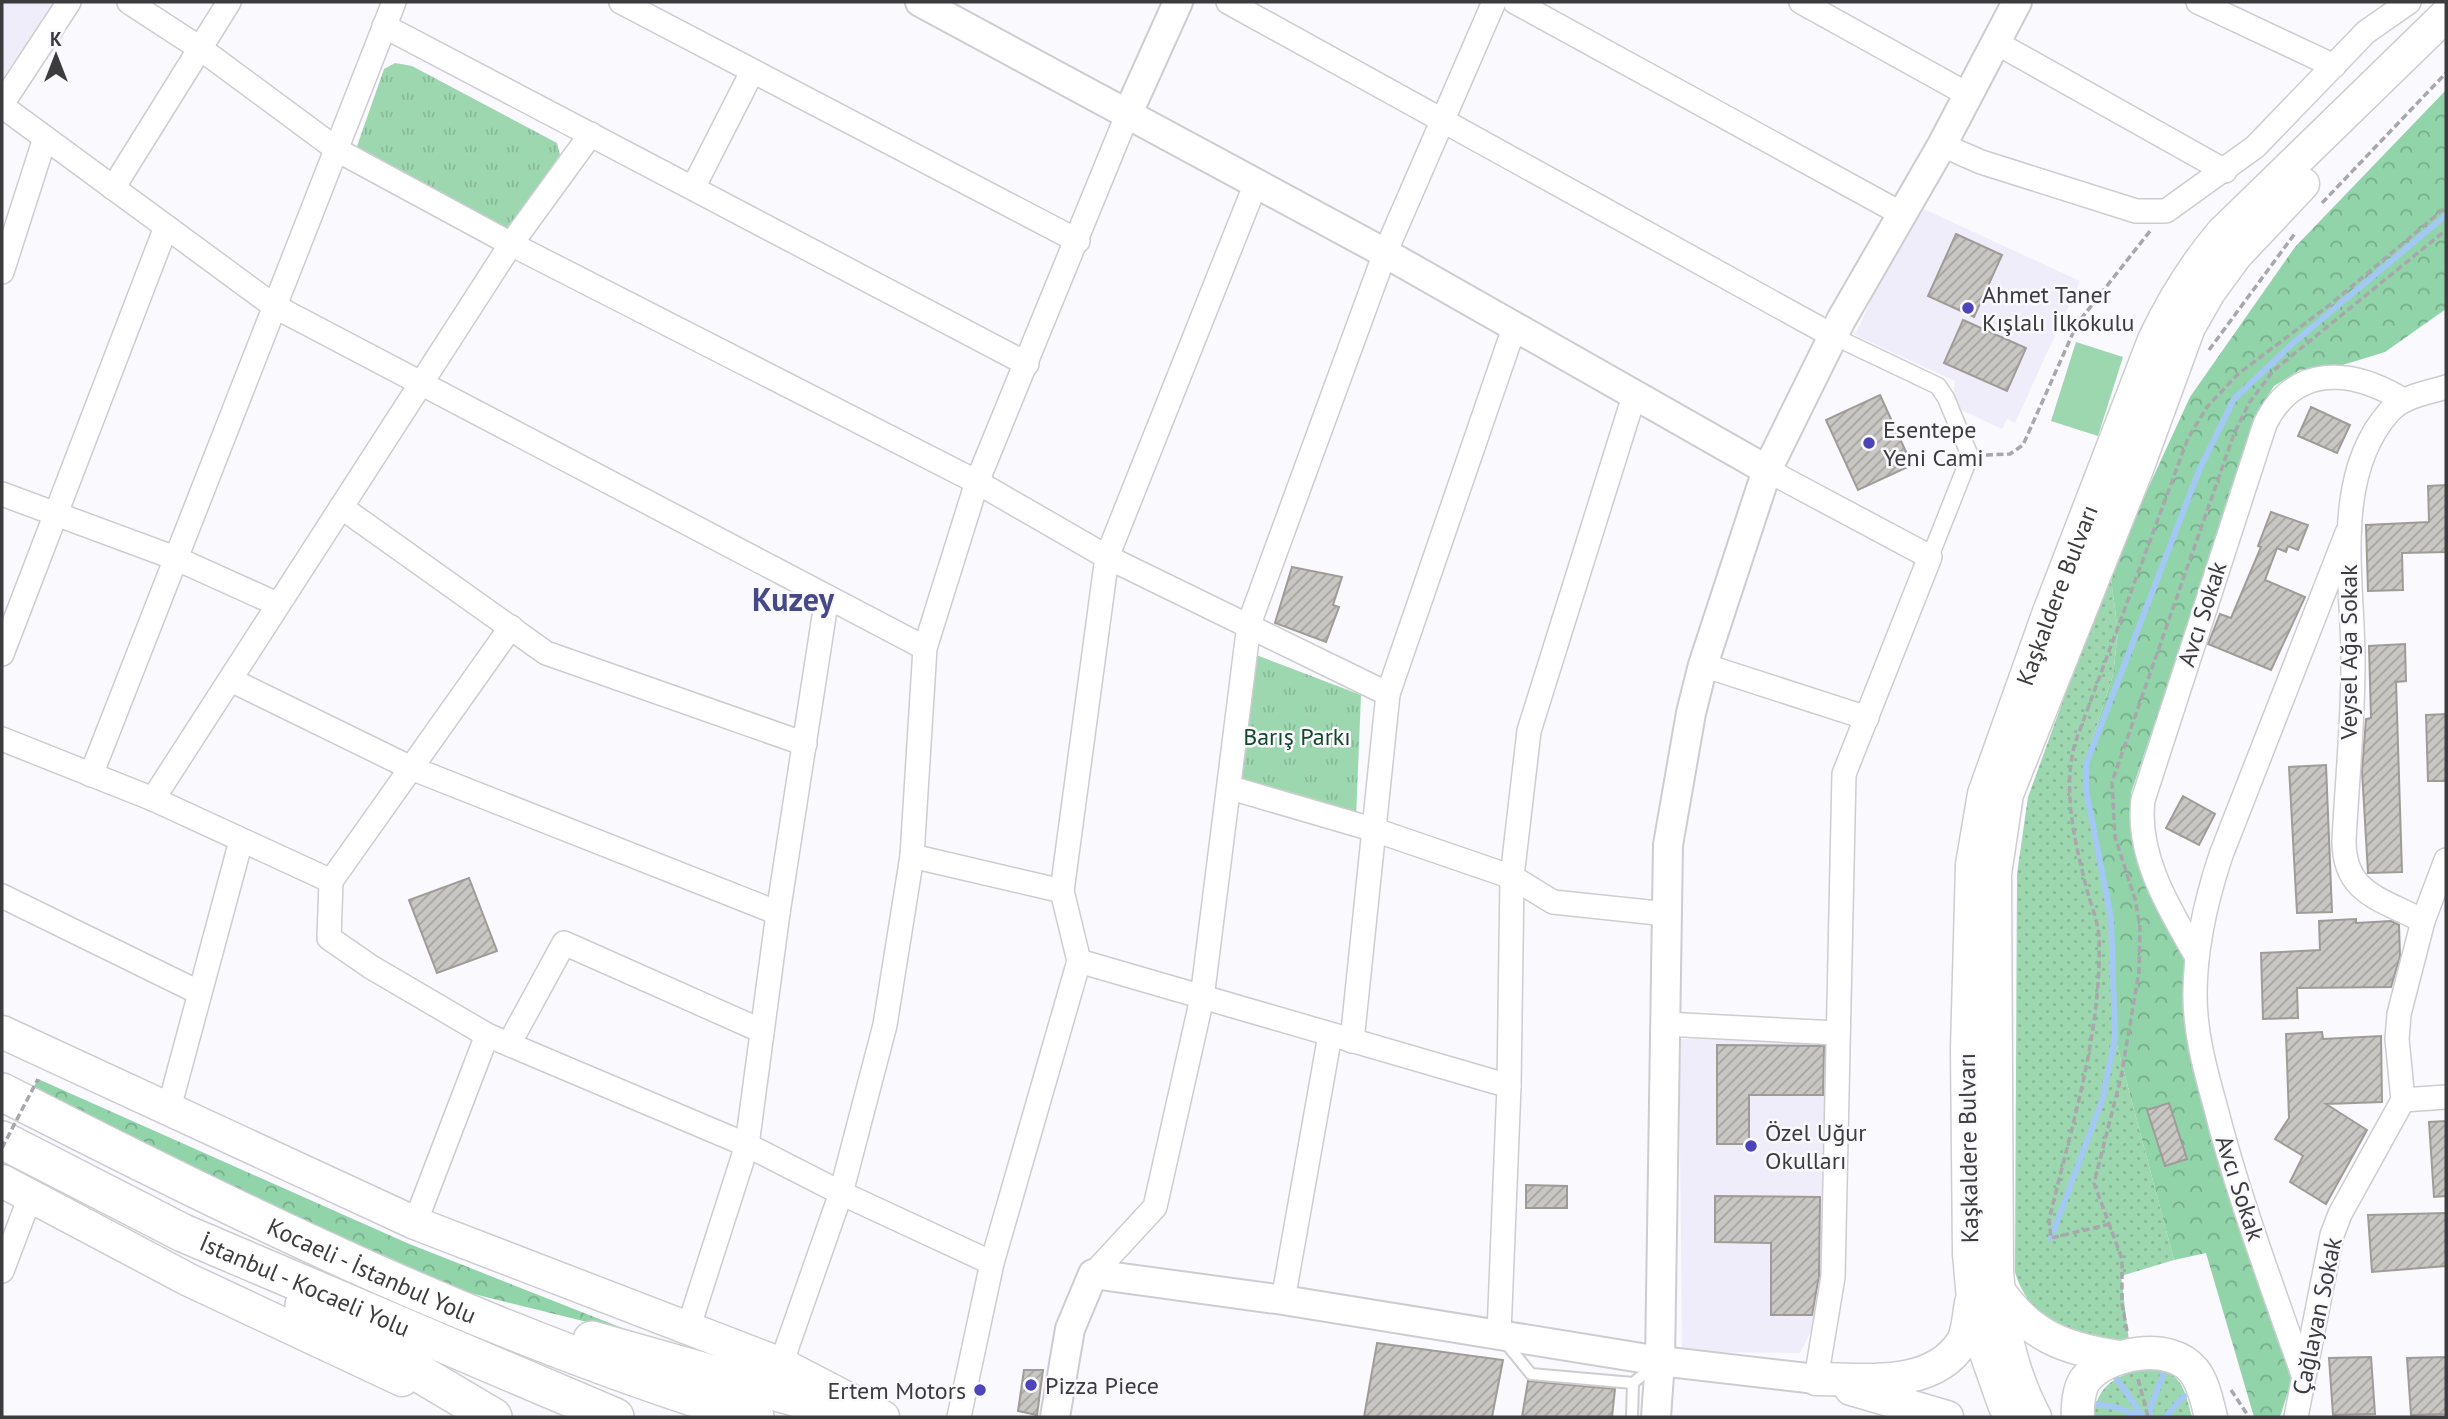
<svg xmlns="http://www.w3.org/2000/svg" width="2448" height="1419" font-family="'PT Sans',sans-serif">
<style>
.built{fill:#efedf9}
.grass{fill:url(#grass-dots)}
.forest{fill:url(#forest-crowns)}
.park{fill:url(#park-tufts)}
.pitch{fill:#9dd7b0}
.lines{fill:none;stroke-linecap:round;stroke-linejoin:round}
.stream{stroke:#a4c8f4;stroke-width:6}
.building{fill:url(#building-hatch);stroke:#9f9c98;stroke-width:2}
.service-casing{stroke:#cdcdd1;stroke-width:14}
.pedestrian-casing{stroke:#cdcdd1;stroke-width:19}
.minor-casing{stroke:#cdcdd1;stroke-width:26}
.tertiary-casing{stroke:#cdcdd1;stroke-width:32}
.secondary-casing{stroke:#cdcdd1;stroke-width:35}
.trunk-casing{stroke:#cdcdd1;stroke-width:40}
.path{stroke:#a8a7ab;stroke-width:3.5;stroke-dasharray:7 3.5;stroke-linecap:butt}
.service{stroke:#fff;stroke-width:10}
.pedestrian{stroke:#fff;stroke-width:16}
.minor{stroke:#fff;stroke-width:23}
.tertiary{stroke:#fff;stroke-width:28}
.secondary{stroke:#fff;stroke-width:32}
.trunk{stroke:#fff;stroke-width:37}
.path-bridge{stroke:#a8a7ab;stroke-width:3.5;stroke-dasharray:7 3.5;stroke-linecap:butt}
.poi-dot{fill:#4d44ba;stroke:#faf9fe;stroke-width:2.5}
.labels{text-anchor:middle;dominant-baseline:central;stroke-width:5;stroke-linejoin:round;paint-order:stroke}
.poi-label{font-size:24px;fill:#3c3b3d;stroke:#faf9fe;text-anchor:start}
.street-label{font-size:24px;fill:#3c3b3d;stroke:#faf9fe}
.park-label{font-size:24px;fill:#13472a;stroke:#faf9fe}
.district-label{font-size:32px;font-weight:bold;fill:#474986;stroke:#faf9fe}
</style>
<defs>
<pattern id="grass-dots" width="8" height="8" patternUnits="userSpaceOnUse" patternTransform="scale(1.75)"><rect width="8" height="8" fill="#9dd7b0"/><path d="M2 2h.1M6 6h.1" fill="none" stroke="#88b998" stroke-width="1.8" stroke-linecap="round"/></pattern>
<pattern id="forest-crowns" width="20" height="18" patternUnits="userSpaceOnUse" patternTransform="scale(1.75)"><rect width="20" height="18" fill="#91d4a9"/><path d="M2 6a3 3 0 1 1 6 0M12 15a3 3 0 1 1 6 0" fill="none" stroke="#78ad8b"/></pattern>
<pattern id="park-tufts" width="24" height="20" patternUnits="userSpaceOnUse" patternTransform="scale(1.75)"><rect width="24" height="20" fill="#9dd7b0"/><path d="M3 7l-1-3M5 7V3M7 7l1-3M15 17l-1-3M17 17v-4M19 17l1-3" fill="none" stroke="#88b998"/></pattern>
<pattern id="building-hatch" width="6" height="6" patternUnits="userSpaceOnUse" patternTransform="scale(1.75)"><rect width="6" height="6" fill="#c9c7c3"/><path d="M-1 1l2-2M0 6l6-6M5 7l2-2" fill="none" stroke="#a4a3a0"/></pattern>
</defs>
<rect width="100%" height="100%" fill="#faf9fe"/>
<g class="built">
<path d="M2,2H57L2,83Z"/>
<path d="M1915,205L2080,281L2015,423L2007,419L2002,429L1959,409L1953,396L1955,381L1855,335Z"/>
<path d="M1679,1039L1826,1041L1819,1315L1800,1353L1682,1352Z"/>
</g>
<g class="grass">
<path d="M2110,571L2118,632L2113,675L2086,759V790L2111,918L2115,1038L2174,1260L2121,1276L2129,1341C2112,1340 2089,1342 2073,1336C2046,1327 2022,1298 2015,1272L2017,874L2028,797Z"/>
<path d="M2143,1368C2180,1369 2183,1383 2192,1417H2093C2098,1385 2114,1377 2143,1368Z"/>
</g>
<g class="forest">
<path d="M2446,90V309L2385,352L2336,367L2300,370L2274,386L2257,413L2235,487L2131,793L2132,828L2187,953L2294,1373L2280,1417H2254L2206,1253L2174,1260L2115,1038L2111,918L2086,790V759L2113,675L2118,632L2110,571L2190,397L2234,334L2295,247Z"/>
<path d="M38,1079L407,1243L640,1335L405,1277L27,1099Z"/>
</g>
<g class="park">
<path d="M395,63L412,66L557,143L561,159L510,234L356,149L384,69Z"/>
<path d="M1246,651L1361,695L1356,818L1232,779Z"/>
</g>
<path class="pitch" d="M2076,342L2123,357L2098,436L2051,421Z"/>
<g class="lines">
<g class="stream">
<path d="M2051,1238L2102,1100L2115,1038L2111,918L2086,790V764L2200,468L2234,399L2292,344L2446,215"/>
<path d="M2115,1376L2143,1417"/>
<path d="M2095,1404L2115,1407L2142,1417"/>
<path d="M2150,1417L2151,1406L2165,1369"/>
<path d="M2165,1417L2184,1396"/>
</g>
</g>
<g class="building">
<path d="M1956,234L2002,255L1974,317L1928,296Z"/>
<path d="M1963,320L2026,348L2007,391L1944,363Z"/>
<path d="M1880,395L1912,465L1858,490L1826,420Z"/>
<path d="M2311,407L2350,425L2337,453L2298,436Z"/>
<path d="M2446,485V552L2402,553L2403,590L2368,591L2366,525L2429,522L2428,486Z"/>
<path d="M2271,512L2308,525L2298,550L2288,546L2286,552L2277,548L2265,580L2305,597L2271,670L2208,644L2220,614L2231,618L2261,547L2258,546Z"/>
<path d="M1292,567L1342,577L1333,605L1339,607L1326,642L1275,623Z"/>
<path d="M2405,644L2406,681L2396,682L2402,872L2368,873L2362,771L2366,719L2371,718L2369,646Z"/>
<path d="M2446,714V781H2428L2426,715Z"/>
<path d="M2326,765L2332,912L2297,913L2289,767Z"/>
<path d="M2183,796L2215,814L2199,845L2166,828Z"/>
<path d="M469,878L497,951L437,973L409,900Z"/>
<path d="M2356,919V923L2391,921L2399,925L2400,956L2391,987L2297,988L2298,1018L2263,1019L2261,953L2320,950L2319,921Z"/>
<path d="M2322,1032L2323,1039L2381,1036L2382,1102L2326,1104L2367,1130L2326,1204L2290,1182L2303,1156L2275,1139L2289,1118L2286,1034Z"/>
<path d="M1717,1045L1824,1046L1823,1095H1749V1144H1717Z"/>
<path d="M2169,1103L2187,1159L2165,1166L2147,1110Z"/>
<path d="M2446,1121V1196L2434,1197L2429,1122Z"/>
<path d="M1526,1185L1567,1186V1208H1526Z"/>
<path d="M1715,1196L1820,1197L1819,1276L1812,1315H1771V1243L1715,1242Z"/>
<path d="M2446,1213V1266L2372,1272L2368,1215Z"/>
<path d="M1377,1343L1503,1360L1492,1417H1364Z"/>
<path d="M2371,1357L2375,1414L2333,1415L2329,1358Z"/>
<path d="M2446,1357V1414L2411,1415L2407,1358Z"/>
<path d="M1024,1370H1043L1037,1415L1018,1411Z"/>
<path d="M1528,1381L1615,1389L1612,1417H1522Z"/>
</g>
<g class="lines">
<defs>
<g id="service">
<path d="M1505,1342L1531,1374L1633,1383L1656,1364"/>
<path d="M1632,1417L1633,1383"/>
</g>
<path id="pedestrian" d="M1833,336L1938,386L1946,398L1970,456L1930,557"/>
<g id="minor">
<path d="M129,2L201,49L339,151L511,244L977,482L1107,557L1388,694"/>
<path d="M621,2L1078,241"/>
<path d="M1228,2L1833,336"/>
<path d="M1515,2L1900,213"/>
<path d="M1801,2L1967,94"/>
<path d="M2198,2L2334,66"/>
<path d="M384,26L1027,364"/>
<path d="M1995,42L2225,171"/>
<path d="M2,104L69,2"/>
<path d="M2,106L274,306L925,648"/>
<path d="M1942,145L1981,162L2136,211H2166L2255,147L2366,32L2409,2"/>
<path d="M113,188L229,2"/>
<path d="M693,188L752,72"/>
<path d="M2,272L45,138"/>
<path d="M1767,470L1930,557L1844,774L1833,1277L1816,1379"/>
<path d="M2,494L175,558L277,604"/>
<path d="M341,507L546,653L805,744"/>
<path d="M511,627L331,881L329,938L371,967L487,1035L747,1145L841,1193L992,1263"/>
<path d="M2,654L166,227"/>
<path d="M1703,665L1867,718"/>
<path d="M231,680L411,768L778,913"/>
<path d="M2,739L153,799L331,881"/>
<path d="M91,775C192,517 295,260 394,2"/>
<path d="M1231,788L1375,830L1512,877L1553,902L1667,914"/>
<path d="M153,799L511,244L591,134"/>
<path d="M912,856L1062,891"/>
<path d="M2,896L198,992"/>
<path d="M2423,921C2382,899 2344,894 2344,841C2347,782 2353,723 2353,665C2354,585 2330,479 2389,412C2403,396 2427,393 2446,387"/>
<path d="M2197,957C2170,910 2136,856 2143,800L2265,424C2295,363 2353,369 2403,400"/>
<path d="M1079,961L1509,1086"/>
<path d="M1665,1024L1837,1033"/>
<path d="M1352,1041L1388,694L1514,328"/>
<path d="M509,1044L564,943L762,1031"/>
<path d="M2403,1100L2446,1097"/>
<path d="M169,1108L241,841"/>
<path d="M415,1223L487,1035"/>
<path d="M2,1271L30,1197"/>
<path d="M1093,1274L1155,1207L1202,998L1249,624L1385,253L1494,2"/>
<path d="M1283,1300L1330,1035"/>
<path d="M688,1329L747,1145L778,913L827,597"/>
<path d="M1499,1334L1509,1086L1512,877L1529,731L1634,396"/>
<path d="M781,1364L841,1193L885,1025L912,856L925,648L977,482L1128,113"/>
<path d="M2302,1372C2271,1283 2238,1196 2215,1105C2205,1069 2195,1033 2195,995C2195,947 2206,900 2221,855L2347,533"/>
<path d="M959,1417L992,1263L1079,961L1062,891L1107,557L1256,183"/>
<path d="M2296,1417L2332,1235L2340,1214L2403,1100L2397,1039L2399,1014L2423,921L2446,860"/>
</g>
<g id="tertiary">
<path d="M920,2L1385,253L1767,470"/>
<path d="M1128,113L1178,2"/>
<path d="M1055,1417L1070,1329L1093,1274L1283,1300L1660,1361L1668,845L1691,713L1703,665L1767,470L1841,320L1942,145L2017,2"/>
<path d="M1656,1417L1660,1361L1816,1379"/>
</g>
<g id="secondary">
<path d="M2,1032L415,1223L781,1364L883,1417"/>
<path d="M2,1181L189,1280L402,1380"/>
<path d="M1999,1291C2031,1337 2066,1349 2119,1357"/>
<path d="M1816,1379C1864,1379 1933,1390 1963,1341C1968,1331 1969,1314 1971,1303"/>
<path d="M1851,1389L1947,1417"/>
<path id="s1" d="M2017,1417L2005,1407L1975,1322L1969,1254L1967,1049L1972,865L1984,794L2049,612L2154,340C2173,300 2193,267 2222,233L2446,15"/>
<path d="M2035,1417C2011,1372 2001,1323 1997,1272L1995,874L2007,794L2137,469L2189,327L2209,292L2236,255L2303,184"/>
<path d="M2078,1417C2077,1406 2079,1389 2085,1380C2106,1352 2171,1341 2194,1371C2204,1384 2207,1402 2211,1417"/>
</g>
<g id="trunk">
<path id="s2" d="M2,1092C246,1217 492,1337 755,1417"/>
<path id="s3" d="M2,1140L183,1233L615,1417"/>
<path d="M304,1305L493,1417"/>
<path d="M592,1340L865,1417"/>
</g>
</defs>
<use href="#service" class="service-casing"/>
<use href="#pedestrian" class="pedestrian-casing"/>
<use href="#minor" class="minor-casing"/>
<use href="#tertiary" class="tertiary-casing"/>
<use href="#secondary" class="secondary-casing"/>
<use href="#trunk" class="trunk-casing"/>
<g class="path">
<path d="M2322,203L2446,73"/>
<path d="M2209,350L2296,232"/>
<path d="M1986,455L2010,454L2023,445L2077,324L2150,231"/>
<path d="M2110,1224L2051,1238L2049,1220C2071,1127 2102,1034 2099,937C2098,922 2091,905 2087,890C2075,843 2062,791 2075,743L2188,438L2207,407L2238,374L2332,303L2446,207"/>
<path d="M2127,1331L2122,1304V1259L2094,1183L2121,1077L2139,972L2140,927L2135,899L2115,837L2112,782L2234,434L2249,403L2273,371L2446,230"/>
<path d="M2138,1379L2148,1417"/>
<path d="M2231,1390L2249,1417"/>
</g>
<use href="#service" class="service"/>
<use href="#pedestrian" class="pedestrian"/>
<use href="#minor" class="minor"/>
<use href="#tertiary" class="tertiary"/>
<use href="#secondary" class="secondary"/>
<use href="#trunk" class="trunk"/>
<path class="path-bridge" d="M2,1148L38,1079"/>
</g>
<g class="poi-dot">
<circle cx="1968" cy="308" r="7"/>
<circle cx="1869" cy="443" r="7"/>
<circle cx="1751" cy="1146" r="7"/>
<circle cx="1031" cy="1385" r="7"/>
<circle cx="980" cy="1390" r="7"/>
</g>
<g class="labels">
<g class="poi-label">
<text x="1982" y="294">Ahmet Taner<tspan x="1982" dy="28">Kışlalı İlkokulu</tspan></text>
<text x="1883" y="429">Esentepe<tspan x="1883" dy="28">Yeni Cami</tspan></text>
<text x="1765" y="1132">Özel Uğur<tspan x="1765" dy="28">Okulları</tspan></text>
<text x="1045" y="1385">Pizza Piece</text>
<text x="966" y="1390" text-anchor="end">Ertem Motors</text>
</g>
<g class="street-label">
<text stroke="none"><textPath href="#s1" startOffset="847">Kaşkaldere Bulvarı</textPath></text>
<text transform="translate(2202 614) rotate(-72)">Avcı Sokak</text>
<text transform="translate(2348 652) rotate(-90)">Veysel Ağa Sokak</text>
<text transform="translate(1968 1148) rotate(-91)">Kaşkaldere Bulvarı</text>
<text transform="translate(2240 1188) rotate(72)">Avcı Sokak</text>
<text stroke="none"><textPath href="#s2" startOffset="411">Kocaeli - İstanbul Yolu</textPath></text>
<text stroke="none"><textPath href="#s3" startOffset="336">İstanbul - Kocaeli Yolu</textPath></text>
<text transform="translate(2317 1316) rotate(-78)">Çağlayan Sokak</text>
</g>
<g class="park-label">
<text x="1297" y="736">Barış Parkı</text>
</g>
<g class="district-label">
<text x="793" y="599">Kuzey</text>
</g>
</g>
<rect width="2448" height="1419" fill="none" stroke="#3c3b3d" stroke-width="7"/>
<g transform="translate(56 56)" stroke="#faf9fe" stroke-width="5" paint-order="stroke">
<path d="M0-5L12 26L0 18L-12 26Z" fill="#3c3b3d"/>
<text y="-10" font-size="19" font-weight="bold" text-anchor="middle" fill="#3c3b3d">K</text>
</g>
</svg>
